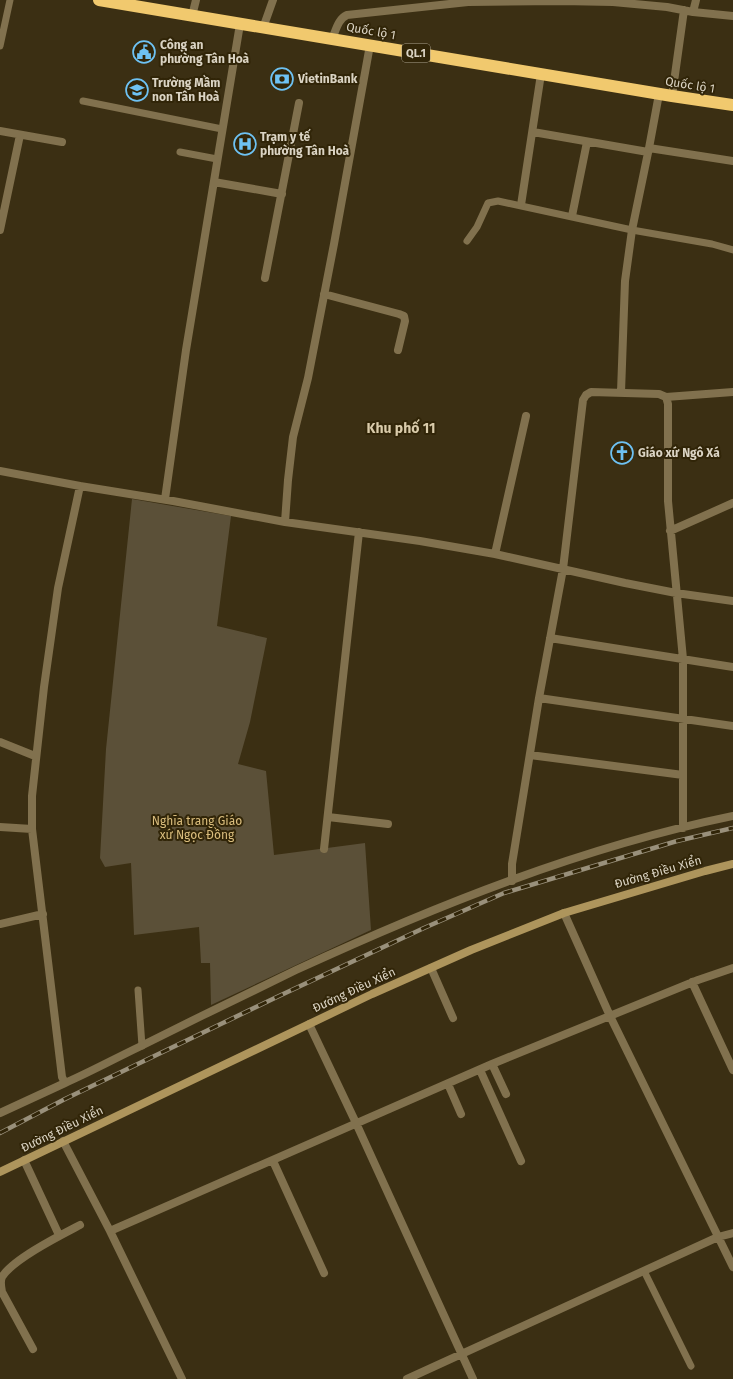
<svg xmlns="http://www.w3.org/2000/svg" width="733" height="1379" viewBox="0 0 733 1379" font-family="'Fira Sans',sans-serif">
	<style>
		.green { fill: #5b5038 }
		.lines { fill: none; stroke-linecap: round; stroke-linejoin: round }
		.lane { stroke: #81714e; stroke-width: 7 }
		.street { stroke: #81714e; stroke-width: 8 }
		.secondary { stroke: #ae955c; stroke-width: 8 }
		.highway { stroke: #f1c96e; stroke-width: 12 }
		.rail-casing { stroke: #99907b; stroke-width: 4.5 }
		.rail { stroke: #312508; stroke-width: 3; stroke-dasharray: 9; stroke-linecap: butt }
		.labels { text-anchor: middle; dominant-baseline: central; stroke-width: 4; stroke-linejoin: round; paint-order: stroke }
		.shield { fill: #312508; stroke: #a8a08c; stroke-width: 1 }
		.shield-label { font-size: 11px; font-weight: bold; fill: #dbd4c4 }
		.street-label { font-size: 12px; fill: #dbd4c4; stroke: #312508 }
		.poi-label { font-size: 12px; font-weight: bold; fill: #dbd4c4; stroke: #312508; text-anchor: start }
		.park-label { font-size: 12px; fill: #dabd7d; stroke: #312508 }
		.quarter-label { font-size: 14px; font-weight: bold; fill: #d9cbaa; stroke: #312508 }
	</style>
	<rect width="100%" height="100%" fill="#3b2f13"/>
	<path class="green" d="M132 499 231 516 217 626 267 638 250 722 238 764 266 771 274 855 365 843 371 930 211 1005 210 963H201L199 927 134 935 131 863 105 867 100 858 106 749Z"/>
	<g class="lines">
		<path class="lane" d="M0 46 10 0
			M83 101 222 129
			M180 152 217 159
			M467 241 477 227 488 203 498 201 632 230 712 244 733 250
			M138 990 142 1046
			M644 1271 691 1366"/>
		<path class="street" d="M693 12 696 0
			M192 16 196 0
			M263 28 273 0
			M332 39C336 30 338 19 347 15L468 2 562 1 613 2 667 7 693 12 733 16
			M672 96 684 10
			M0 131 62 142
			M533 132 648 152
			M649 148 733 161
			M214 182 282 194
			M521 205 541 74
			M572 216 587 142
			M0 230 20 135
			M265 278 299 103
			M324 294 399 314 404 316 405 321 398 350
			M621 392 625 281 632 230 649 148 659 94
			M666 397 733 392
			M0 471 80 486 173 501 285 522 420 541 495 554 625 583 676 593 733 601
			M80 486 58 588 44 687 32 796V829L62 1077 65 1083C90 1072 114 1059 139 1047 191 1021 244 995 296 970 435 906 582 847 733 816
			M165 499 186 350 240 24
			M285 522 288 480 293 437 308 378 334 244 370 45
			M670 531 733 503
			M495 554 526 416
			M550 638 733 667
			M539 698 733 726
			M0 742 35 756
			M530 755 683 775
			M328 817 388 824
			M0 827 32 829
			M324 849 359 532
			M512 881V864L539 698 563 569 583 400 586 395 591 392 659 394 666 397 668 404V501L683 659V828
			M564 913 610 1016 733 1267
			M0 924 43 914
			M431 968 453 1018
			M692 982 733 1070
			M309 1024 356 1123 473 1379
			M492 1064 506 1094
			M480 1070 521 1161
			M448 1084 461 1114
			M0 1113 65 1083
			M63 1141 110 1231 182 1379
			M24 1160 59 1235
			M273 1161 324 1273
			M110 1231 492 1064 698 980 733 968
			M33 1349 2 1292C1 1287 0 1281 2 1277 13 1259 61 1235 80 1225
			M407 1379 718 1237 733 1233"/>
		<path class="secondary" d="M0 1172 372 994 471 950 564 913 705 871 733 864"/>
		<path class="highway" d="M99 0 672 96 733 105"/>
		<g class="rail-casing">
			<path id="rail" d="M0 1133 65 1099 279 996 424 928 504 893 677 841 733 828"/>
		</g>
		<use href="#rail" class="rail"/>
	</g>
	<defs>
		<g id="civic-ring" transform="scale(1.15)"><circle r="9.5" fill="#312508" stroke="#6ec2f3" stroke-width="1.5"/><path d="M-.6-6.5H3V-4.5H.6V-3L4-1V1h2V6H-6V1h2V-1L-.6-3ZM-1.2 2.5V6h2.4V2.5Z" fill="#6ec2f3"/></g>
		<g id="bank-ring" transform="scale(1.15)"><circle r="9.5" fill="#312508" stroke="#6ec2f3" stroke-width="1.5"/><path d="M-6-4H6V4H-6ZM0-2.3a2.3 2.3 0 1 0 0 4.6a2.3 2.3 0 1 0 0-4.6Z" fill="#6ec2f3"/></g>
		<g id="school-ring" transform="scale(1.15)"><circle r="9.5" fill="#312508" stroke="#6ec2f3" stroke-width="1.5"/><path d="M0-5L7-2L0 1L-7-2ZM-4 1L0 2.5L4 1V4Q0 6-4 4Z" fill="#6ec2f3"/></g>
		<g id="hospital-ring" transform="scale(1.15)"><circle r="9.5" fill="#312508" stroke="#6ec2f3" stroke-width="1.5"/><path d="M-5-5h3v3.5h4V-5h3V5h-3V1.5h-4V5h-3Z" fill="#6ec2f3"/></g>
		<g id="church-ring" transform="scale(1.15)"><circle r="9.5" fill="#312508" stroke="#6ec2f3" stroke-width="1.5"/><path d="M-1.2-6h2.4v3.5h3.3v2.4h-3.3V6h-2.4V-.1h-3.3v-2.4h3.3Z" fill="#6ec2f3"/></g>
	</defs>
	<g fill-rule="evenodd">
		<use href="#civic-ring" x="144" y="52"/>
		<use href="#bank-ring" x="282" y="79"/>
		<use href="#school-ring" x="137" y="90"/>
		<use href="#hospital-ring" x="245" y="144"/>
		<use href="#church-ring" x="622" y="453"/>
	</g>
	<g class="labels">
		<rect class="shield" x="402" y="44" width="28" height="18" rx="3"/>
		<g class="shield-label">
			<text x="416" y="53">QL.1</text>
		</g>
		<g class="street-label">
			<text transform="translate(371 31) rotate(10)">Quốc lộ 1</text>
			<text transform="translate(690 85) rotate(9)">Quốc lộ 1</text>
			<text transform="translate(658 872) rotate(-16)">Đường Điều Xiển</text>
			<text transform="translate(354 990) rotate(-25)">Đường Điều Xiển</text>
			<text transform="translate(62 1129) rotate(-26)">Đường Điều Xiển</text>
		</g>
		<g class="poi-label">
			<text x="160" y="45">Công an<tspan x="160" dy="14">phường Tân Hoà</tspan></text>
			<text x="298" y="79">VietinBank</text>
			<text x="152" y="83">Trường Mầm<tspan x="152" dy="14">non Tân Hoà</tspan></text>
			<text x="260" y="137">Trạm y tế<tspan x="260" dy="14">phường Tân Hoà</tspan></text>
			<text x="638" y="453">Giáo xứ Ngô Xá</text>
		</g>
		<g class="park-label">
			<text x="197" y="821">Nghĩa trang Giáo<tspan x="197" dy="14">xứ Ngọc Đồng</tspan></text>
		</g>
		<g class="quarter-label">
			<text x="401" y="428">Khu phố 11</text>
		</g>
	</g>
</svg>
